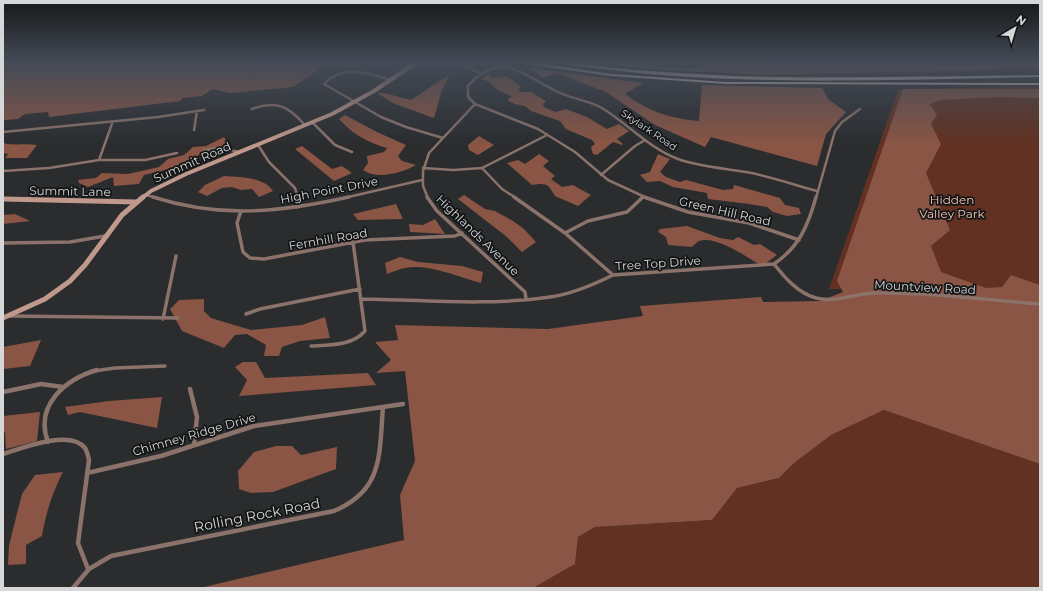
<svg xmlns="http://www.w3.org/2000/svg" width="1043" height="591" viewBox="0 0 1043 591" font-family="Montserrat,sans-serif">
	<style>
		.green { fill: #623121 }
		.forest { fill: #8a5544 }
		.water { fill: #001a28; stroke: #40535d }
		.lines { fill: none; stroke-linecap: round; stroke-linejoin: round }
		.street-far2 { stroke: #8b726a; stroke-width: 2.5 }
		.street-far1 { stroke: #8b726a; stroke-width: 3.5 }
		.street { stroke: #8b726a; stroke-width: 4.5 }
		.secondary-far1 { stroke: #c1998c; stroke-width: 4 }
		.secondary { stroke: #c1998c; stroke-width: 5 }
		.highway { fill: #f7ddd5; fill-rule: evenodd }
		.labels { text-anchor: middle; dominant-baseline: central; stroke-width: 3.5; stroke-linejoin: round; paint-order: stroke }
		.far-street-label { font-size: 10px; fill: #d5d7d8; stroke: #131415 }
		.street-label { font-size: 12px; fill: #d5d7d8; stroke: #131415 }
		.park-label { font-size: 12px; fill: #f9c5b4; stroke: #131415 }
		.near-street-label { font-size: 14px; fill: #d5d7d8; stroke: #131415 }
	</style>
	<rect width="100%" height="100%" fill="#2a2c2e"/>
	<path class="green" d="M763 62H1040V71L773 75Z
		M1040 87V302L848 289H829L898 90 903 89Z
		M884 410 1040 464V588H533L575 564 578 537 595 527 712 520 737 488 779 478 793 464 831 435Z"/>
	<path class="forest" d="M3 62H330L293 87 230 93 213 89 202 96 182 98 180 101 49 117 48 112 25 114 18 119 3 120Z
		M585 62H1040V68L764 75 649 69Z
		M529 68 643 83 625 94C650 112 669 118 699 121L702 85 822 88 828 99 846 112 826 134 817 166 711 137 705 147 655 125 606 92 557 73 543 78Z
		M450 74 441 93 434 118 395 104 377 93C386 92 401 98 411 100Z
		M487 74 492 78 507 76 521 87 517 90 523 92H531L546 101 543 104 544 107 555 112 566 109 587 117 607 129 619 124 629 131 617 139 623 144 622 145 613 142 597 155 593 154 591 147 595 144 592 140 566 129 560 121 531 111 525 106 515 104 507 100 512 96 499 91 489 82 482 79Z
		M903 89H1040V98L997 97 940 100 930 104 937 115 931 124 941 144 926 173 950 230 931 246 941 272 986 288 1002 287 1011 275 1040 285V464L884 410 831 435 793 464 779 478 737 488 712 520 595 527 578 537 575 564 533 588H200L404 540 400 495 415 461 405 371 376 373 391 360 375 342 398 340 395 325 548 329 643 316 640 306 761 297 763 302 820 301 843 292 837 281Z
		M345 115 377 132 406 145 398 156 402 161 416 165C402 173 376 180 363 170L368 163 367 156 384 152 387 148C369 143 352 134 339 119Z
		M479 136 494 145 478 155 469 150 468 145Z
		M224 137 232 150H212L199 155 174 168 144 175 139 184 114 186 113 177 88 187 79 183 78 180 96 178 102 173 128 174 159 167 168 159 184 155 193 147 206 146Z
		M3 143C15 146 24 143 37 145L27 158H5L8 154 3 153Z
		M302 146 332 169 342 166 352 173 334 181 295 149Z
		M539 154 549 161 543 166 555 176 551 179 562 187 573 185 591 195 578 206 555 196C547 183 547 183 532 185L507 163 518 160 525 164Z
		M658 154 670 159 660 172 666 177 680 182 686 180 723 190 733 189 734 185 780 198 785 205 799 208 801 214 787 216 773 212 767 207 749 204 708 199 707 193 673 187 660 181 647 182 640 175 650 172Z
		M224 176C240 177 264 177 273 191L259 197 252 189 241 190 232 187 222 188 207 196 198 192 205 185Z
		M464 195 485 209 495 211 513 221 524 229 536 242 522 252 507 237 458 199Z
		M396 204 403 219 358 220 353 214Z
		M15 214 30 221 3 224V215Z
		M435 219 445 234 410 232 409 224 423 225Z
		M687 226 720 238 733 240 738 237 754 245 760 244 777 255 762 266C748 258 716 235 699 241 697 242 694 245 692 247L668 245 666 237 658 232 660 229Z
		M400 257 418 262 462 266 483 272 481 283C459 277 427 263 405 268 399 269 393 272 387 274L385 263Z
		M204 299V311L211 318 251 330 302 325 325 317 330 338 300 341 282 347 279 356H264L266 345 247 334 235 335 224 348 182 331 170 309 179 300Z
		M41 340 30 366 3 369V347Z
		M243 362H256L265 378 368 373 376 385 239 396 247 380 235 367Z
		M162 397 157 428 80 412 68 415 65 407 109 401Z
		M40 412 37 441 6 449 5 432H3V416Z
		M276 446H292L301 455 337 447 336 469 273 492 251 493 239 489 238 471 254 452Z
		M63 472C52 493 46 513 42 536L26 545V564L8 565 9 545 22 494 35 475Z"/>
	<path class="water" d="M652 62H707V63L692 69 648 66Z"/>
	<g class="lines">
		<path class="street-far2" d="M458 62 481 74
			M390 80C368 72 342 65 324 84L381 117 406 127 443 138
			M252 109C277 100 288 106 305 125
			M312 122 335 145 352 152
			M194 130 197 111
			M3 132 158 117 204 110
			M258 145 269 162 295 188 298 198
			M204 150 218 148 240 152
			M99 160 113 121
			M423 168 453 170 482 168 547 135
			M482 168 502 189 516 198
			M3 171 49 168 99 160H145L177 153
			M601 175 635 146 645 140
			M146 195 157 198
			M344 198 422 180
			M428 198 423 186V171L429 153 475 104
			M641 198 643 197
			M647 198 608 180 575 152 538 129 475 104 468 97V86C500 50 522 74 556 91 571 99 588 100 602 108 628 124 649 148 678 159 700 167 723 168 746 172 770 176 794 185 817 191
			M816 198 835 131 842 122 860 109"/>
		<path class="street-far1" d="M153 197C221 219 281 212 349 197
			M427 197 437 211 525 292 526 299
			M514 197 565 233 613 275
			M644 197 688 212 749 223 799 240
			M298 207V197
			M241 211 237 223 243 252 250 258 264 259 365 240 455 236 462 233
			M565 233 588 221 627 212 643 197
			M3 243 70 242 105 236
			M774 264C785 278 798 293 816 298 836 303 856 293 876 293 931 292 986 300 1040 304
			M362 299C424 300 489 306 550 297 572 294 593 285 613 275L774 264C799 247 808 226 816 197
			M246 314 260 309 360 289
			M10 316 178 318
			M163 319 176 256
			M311 346C330 345 352 346 365 331L353 242
			M94 371 115 368 165 366"/>
		<path class="street" d="M190 389 197 417 194 445
			M3 392 41 384 63 387
			M48 442C34 405 66 379 97 370
			M3 454C22 448 70 429 85 448 87 451 88 456 89 460L78 543 88 569
			M87 473 161 456 254 426 403 404
			M73 588 89 569 111 556 334 511C384 490 379 454 383 407"/>
		<path class="secondary-far1" d="M142 198 151 191 186 174 332 114 374 91 417 62"/>
		<path class="secondary" d="M3 199 136 202
			M3 318 45 299 70 281 85 265 122 215 143 197"/>
		<path class="highway" d="M516 62H529L611 74 726 82 1040 83V85L726 84 611 76 518 63Z
			M552 62C573 62 594 66 615 68 655 72 696 74 736 76 837 79 939 76 1040 75V77C918 79 796 84 674 76 634 73 594 68 554 63Z"/>
	</g>
	<linearGradient id="sky" x2="0" y2="1"><stop stop-color="#171819"/><stop offset="0.43" stop-color="#444b57"/><stop offset="1" stop-color="#444b57" stop-opacity="0"/></linearGradient>
	<rect width="1043" height="145" fill="url(#sky)"/>
	<g class="labels">
		<g class="far-street-label">
			<text transform="translate(649 130) rotate(34)">Skylark Road</text>
		</g>
		<g class="street-label">
			<text transform="translate(192 162) rotate(-24)">Summit Road</text>
			<text transform="translate(329 190) rotate(-11)">High Point Drive</text>
			<text transform="translate(70 191) rotate(1)">Summit Lane</text>
			<text transform="translate(725 211) rotate(13)">Green Hill Road</text>
			<text transform="translate(478 235) rotate(44)">Highlands Avenue</text>
			<text transform="translate(328 239) rotate(-10)">Fernhill Road</text>
			<text transform="translate(658 263) rotate(-4)">Tree Top Drive</text>
			<text transform="translate(925 287) rotate(3)">Mountview Road</text>
			<text transform="translate(194 434) rotate(-16)">Chimney Ridge Drive</text>
		</g>
		<g class="park-label">
			<text x="952" y="199">Hidden<tspan x="952" dy="14">Valley Park</tspan></text>
		</g>
		<g class="near-street-label">
			<text transform="translate(257 515) rotate(-11)">Rolling Rock Road</text>
		</g>
	</g>
	<rect width="1043" height="591" fill="none" stroke="#d5d7d8" stroke-width="8"/>
	<g transform="translate(1015 28) rotate(38)" stroke="#131415" stroke-width="3" paint-order="stroke">
	<path d="M0-3L7 15L0 10L-7 15Z" fill="#d5d7d8"/>
	<text y="-6" font-size="11" font-weight="bold" text-anchor="middle" fill="#d5d7d8">N</text>
	</g>
</svg>
